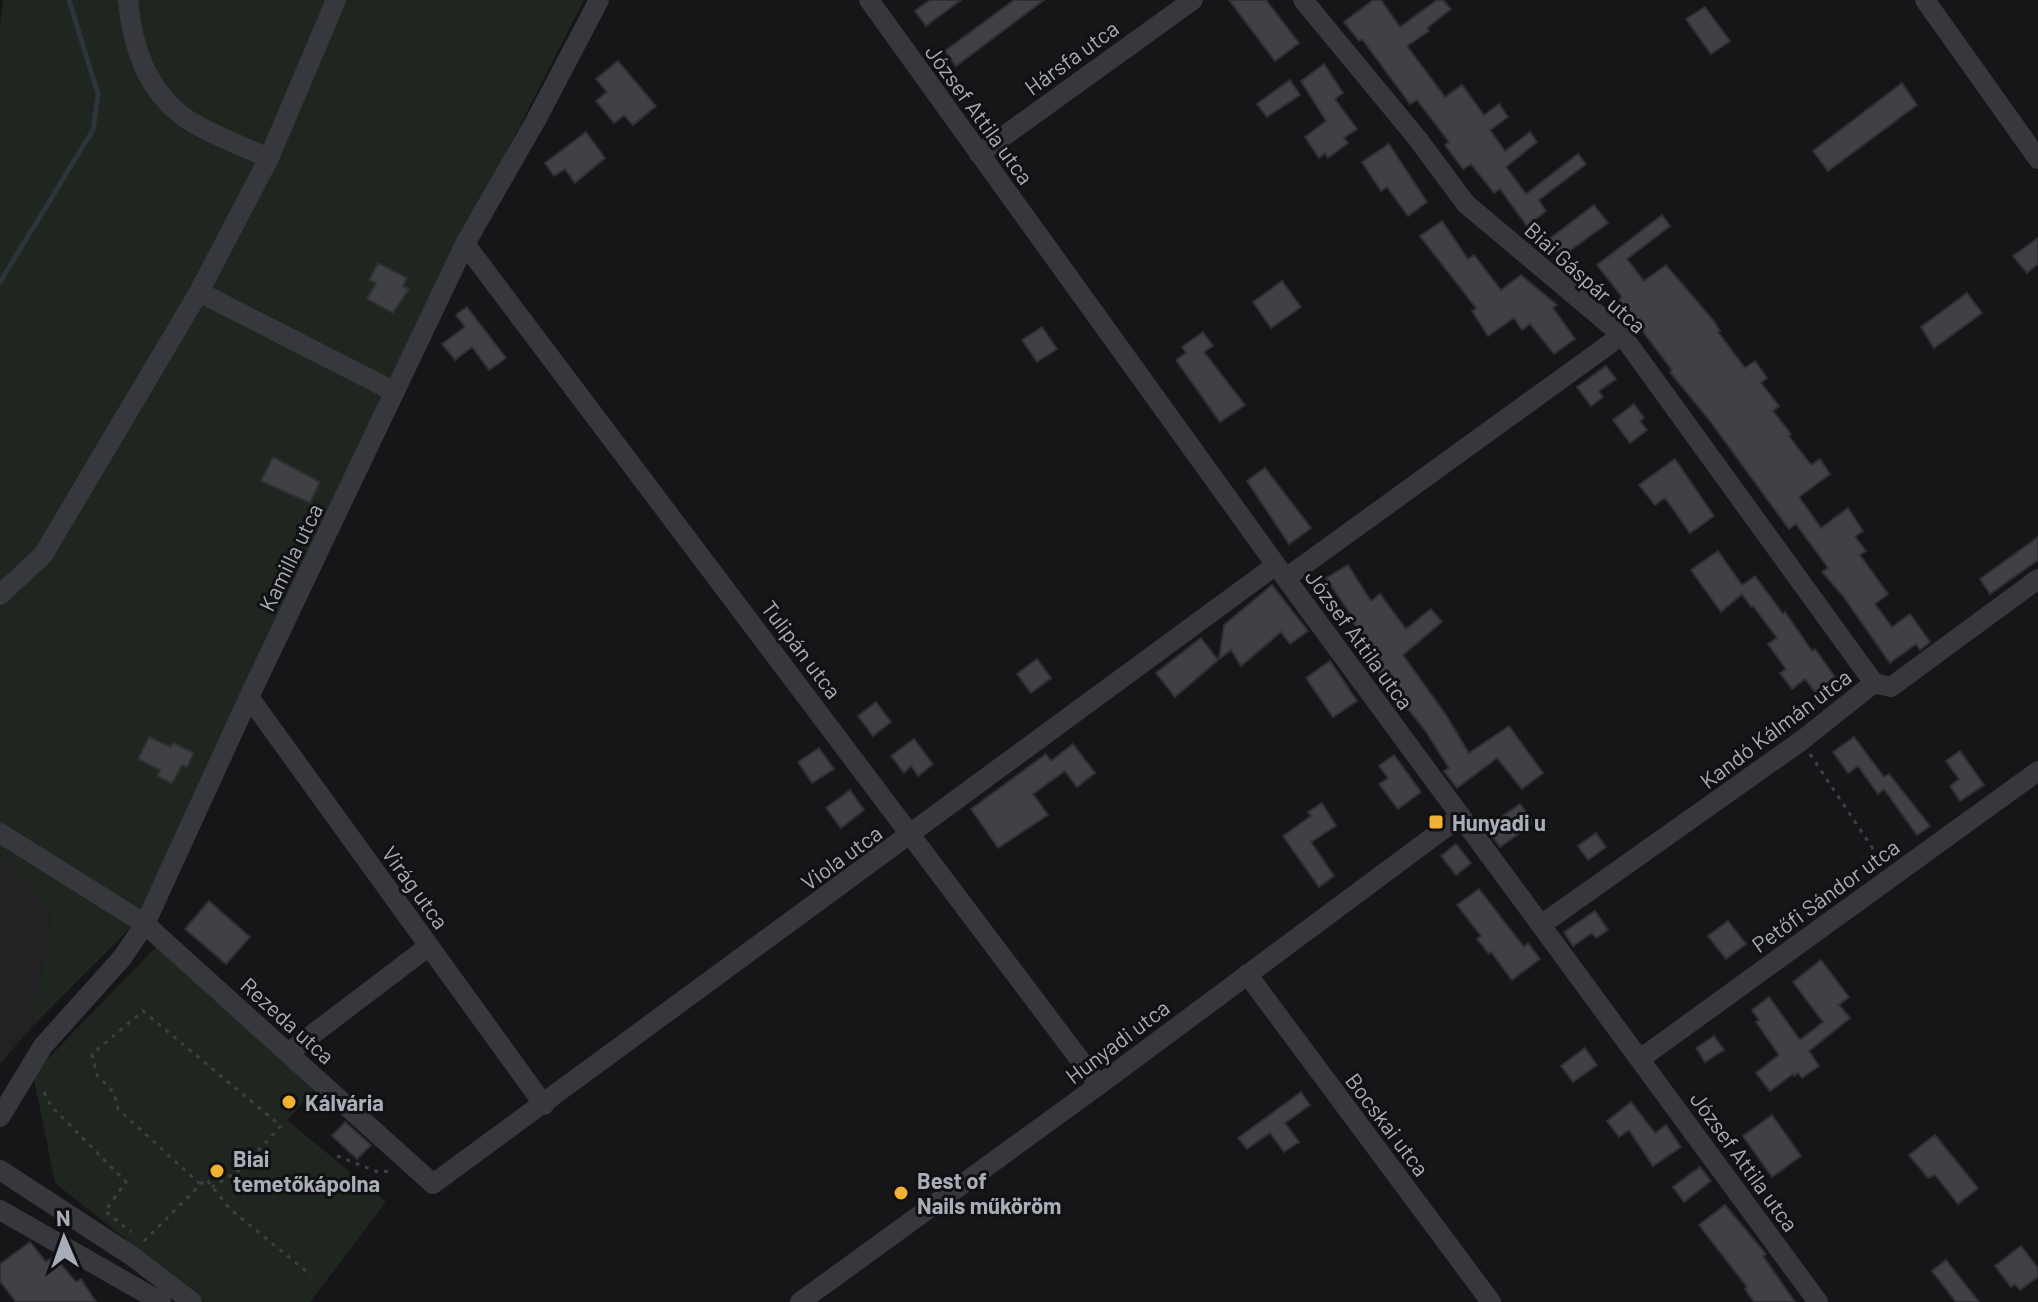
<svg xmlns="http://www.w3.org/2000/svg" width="2038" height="1302" viewBox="0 0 2038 1302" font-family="Barlow,sans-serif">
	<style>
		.built { fill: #222225 }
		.green { fill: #1e261f }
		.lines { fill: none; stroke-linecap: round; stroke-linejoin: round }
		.stream { stroke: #2c353c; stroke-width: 5 }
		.building { fill: #404145; stroke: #303034; stroke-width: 2 }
		.path { stroke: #3d3f44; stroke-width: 3; stroke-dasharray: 4 6; stroke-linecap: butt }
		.minor { stroke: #37383d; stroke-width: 20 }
		.poi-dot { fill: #f2b134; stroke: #111113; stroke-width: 3 }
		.labels { text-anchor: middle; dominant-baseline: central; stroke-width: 6; stroke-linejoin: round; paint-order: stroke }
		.street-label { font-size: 22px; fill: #a8adb8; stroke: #111113 }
		.poi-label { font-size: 22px; font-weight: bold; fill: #a8adb8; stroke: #111113; text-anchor: start }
	</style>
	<rect width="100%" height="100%" fill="#161618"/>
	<path class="built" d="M0 853 51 912 32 1027 0 1064Z"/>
	<path class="green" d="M3 0H584L435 292 134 924 32 1027 51 912 0 853V25Z
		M157 946 314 1090 287 1120 386 1202 310 1302H205L55 1183 33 1074Z"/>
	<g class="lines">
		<path class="stream" d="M0 282 93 130 98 94 69 0"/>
	</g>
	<path class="building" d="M930 0H961L926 26 915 11Z
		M1014 0H1044L956 66 945 51Z
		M1229 0H1266L1299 43 1275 61Z
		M1373 0H1381L1400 27 1437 0H1443L1451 9 1427 28 1429 31 1407 46 1445 97 1462 85 1484 115 1499 104 1508 117 1490 130 1505 151 1530 132 1537 142 1506 167 1526 194 1578 154 1586 164 1539 200 1546 211 1527 226 1500 189 1494 193 1471 164 1463 169 1445 145 1449 142 1417 100 1410 104 1362 39 1359 41 1344 22Z
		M1705 7 1730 41 1711 54 1686 19Z
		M618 61 656 106 633 125 624 115 614 123 596 101 607 92 596 79Z
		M1324 64 1343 93 1335 99 1357 129 1344 138 1348 143 1328 158 1325 153 1319 158 1305 137 1326 121 1301 81Z
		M1290 80 1300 95 1267 117 1257 104Z
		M1902 83 1917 105 1828 171 1813 151Z
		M586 132 605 158 575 183 565 169 554 176 545 163Z
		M1389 144 1427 202 1408 216 1387 187 1381 191 1362 162Z
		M1594 205 1608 223 1561 257 1548 240Z
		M1662 215 1670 226 1627 259 1644 281 1666 265 1713 320 1720 331 1718 332 1745 368 1755 361 1767 378 1761 383 1779 406 1773 411 1791 434 1789 436 1811 465 1820 459 1830 474 1799 497 1821 528 1848 508 1863 531 1855 537 1866 551 1860 555 1888 594 1875 604 1892 627 1910 614 1930 642 1920 650 1916 644 1890 663 1843 596 1822 572 1828 568 1796 524 1789 529 1710 421 1670 372 1672 370 1619 300 1622 297 1597 265Z
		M1442 221 1468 259 1474 255 1501 290 1521 275 1557 305 1553 308 1575 339 1554 354 1530 324 1522 330 1514 318 1488 336 1472 311 1476 308 1420 236Z
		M2038 238V264L2027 273 2013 256Z
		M378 263 407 278 403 286 409 289 393 313 367 299 376 283 369 280Z
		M1282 281 1301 307 1271 328 1253 302Z
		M1967 293 1982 313 1934 348 1921 327Z
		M467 307 506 358 489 370 472 347 455 360 442 344 465 327 456 315Z
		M1042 327 1057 349 1037 362 1022 340Z
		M1203 332 1213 346 1204 352 1245 405 1220 422 1176 360 1186 353 1182 347Z
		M1606 366 1616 379 1599 391 1603 397 1591 406 1577 387Z
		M1634 404 1644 418 1640 421 1647 430 1630 443 1613 420Z
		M273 457 320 482 310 503 261 481Z
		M1675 459 1714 516 1690 533 1665 498 1655 505 1639 485Z
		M1265 468 1311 528 1289 544 1247 481Z
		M2038 537V560L1990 594 1980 579Z
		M1718 551 1742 585 1755 576 1783 614 1785 612 1812 651 1815 649 1835 677 1815 692 1805 679 1792 689 1780 673 1786 669 1768 644 1777 638 1753 606 1751 607 1742 594 1721 612 1691 570Z
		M1348 565 1371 601 1380 594 1406 629 1431 609 1442 622 1403 655 1446 715 1469 753 1509 726 1543 773 1522 789 1497 758 1457 788 1444 771 1449 768 1425 730 1377 671 1372 674 1361 659 1374 651 1349 617 1351 615 1326 578Z
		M1272 585 1308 631 1290 644 1281 632 1241 666 1231 650 1219 659 1224 625Z
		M1201 638 1218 660 1175 697 1156 673Z
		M1037 659 1051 678 1031 693 1017 674Z
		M1330 661 1357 701 1333 717 1306 678Z
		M876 702 891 722 873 736 858 716Z
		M149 737 171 747 173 743 194 753 187 767 182 765 172 784 157 776 160 770 138 759Z
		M1854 737 1884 777 1889 774 1930 826 1917 835 1884 789 1878 794 1858 766 1848 773 1833 752Z
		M914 739 933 764 918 776 911 766 904 773 891 756Z
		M1073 744 1095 773 1077 787 1065 771 1033 794 1048 815 998 848 971 809 1046 754 1051 761Z
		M819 748 834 769 812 783 798 762Z
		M1960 751 1984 785 1960 801 1950 786 1959 779 1946 761Z
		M1394 755 1421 792 1398 809 1379 784 1388 778 1379 766Z
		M850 790 864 810 841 828 826 808Z
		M1322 803 1336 826 1311 842 1334 876 1319 887 1283 836 1311 816 1308 812Z
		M1520 804 1534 823 1500 847 1486 828Z
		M1596 833 1606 847 1588 860 1578 846Z
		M1456 844 1471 863 1456 875 1441 856Z
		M1479 889 1524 947 1528 943 1540 959 1512 980 1491 952 1489 954 1477 939 1481 936 1457 905Z
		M209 901 250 937 226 964 185 929Z
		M1595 911 1608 930 1596 938 1592 933 1573 946 1564 932Z
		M1728 921 1746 944 1726 959 1708 936Z
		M1821 960 1849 997 1839 1005 1850 1018 1809 1051 1819 1066 1802 1078 1798 1073 1794 1076 1793 1074 1770 1091 1756 1073 1779 1055 1756 1022 1759 1020 1752 1010 1769 997 1800 1040 1823 1022 1793 982Z
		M1714 1036 1724 1050 1705 1062 1696 1048Z
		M1585 1048 1597 1065 1573 1082 1561 1066Z
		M1301 1092 1310 1105 1285 1123 1299 1142 1284 1152 1270 1133 1247 1149 1238 1138Z
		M1631 1102 1655 1133 1666 1125 1681 1147 1653 1166 1629 1130 1619 1137 1607 1121Z
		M1772 1115 1801 1156 1772 1177 1743 1136Z
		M345 1122 371 1145 357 1159 332 1136Z
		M1935 1135 1978 1188 1958 1204 1935 1175 1928 1178 1909 1155Z
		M1700 1167 1711 1181 1684 1202 1673 1187Z
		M1725 1205 1766 1254 1763 1256 1795 1302H1754L1745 1289 1747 1287 1699 1225Z
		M30 1242 46 1262 54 1256 76 1282 81 1279 96 1302H16L0 1281V1264Z
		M2021 1246 2038 1268V1277L2020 1290 2015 1284 2011 1287 1995 1266Z
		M1946 1260 1979 1302H1956L1932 1271Z"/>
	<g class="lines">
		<path class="path" d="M1810 754 1881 861
			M44 1092 51 1106 126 1182 105 1211 131 1232
			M337 1156 378 1172 390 1171
			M200 1184 118 1109 114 1093 97 1075 92 1054 143 1011 281 1126 241 1169 212 1187
			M144 1241 206 1179 230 1209 311 1275"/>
		<path class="minor" d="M128 0C132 46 146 89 185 118 207 133 244 147 269 158
			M869 0 1276 565 1818 1302
			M1303 0 1417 138 1466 204 1622 335 1874 683
			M1925 0 2038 159
			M979 154 1193 0
			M465 244 1099 1085
			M199 292 395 392
			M1286 578 1622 335
			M0 595 43 555 199 292 269 158 336 0
			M1874 683 1891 687 2038 579
			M249 697 544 1105
			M0 833 145 924 433 1184 1276 565
			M1541 925 1801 741 1874 683
			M1247 974 1491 1302
			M288 1053 429 946
			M1640 1059 2038 771
			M0 1117 43 1046 122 958 145 924 249 697 465 244 536 120 599 0
			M0 1170 132 1256 192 1302
			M0 1210 161 1302
			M800 1302 1099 1085 1461 816"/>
	</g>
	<g class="poi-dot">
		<rect x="1428" y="814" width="16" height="16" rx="4"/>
		<circle cx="289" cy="1102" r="8"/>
		<circle cx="217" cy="1171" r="8"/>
		<circle cx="901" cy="1193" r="8"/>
	</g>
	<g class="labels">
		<g class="street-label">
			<text transform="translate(1071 57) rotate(-36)">Hársfa utca</text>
			<text transform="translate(980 114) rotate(54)">József Attila utca</text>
			<text transform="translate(1586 277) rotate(42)">Biai Gáspár utca</text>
			<text transform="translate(290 557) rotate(-64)">Kamilla utca</text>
			<text transform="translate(1360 639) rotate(54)">József Attila utca</text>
			<text transform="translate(802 649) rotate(53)">Tulipán utca</text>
			<text transform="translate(1775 728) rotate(-37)">Kandó Kálmán utca</text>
			<text transform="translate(841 857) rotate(-36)">Viola utca</text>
			<text transform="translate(416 887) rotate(54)">Virág utca</text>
			<text transform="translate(1825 895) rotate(-36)">Petőfi Sándor utca</text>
			<text transform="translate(288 1020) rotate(42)">Rezeda utca</text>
			<text transform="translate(1117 1041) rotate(-37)">Hunyadi utca</text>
			<text transform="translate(1388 1124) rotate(53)">Bocskai utca</text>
			<text transform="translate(1745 1161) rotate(54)">József Attila utca</text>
		</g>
		<g class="poi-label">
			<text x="1452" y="822">Hunyadi u</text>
			<text x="305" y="1102">Kálvária</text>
			<text x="233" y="1158">Biai<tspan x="233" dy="25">temetőkápolna</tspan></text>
			<text x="917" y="1180">Best of<tspan x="917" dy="25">Nails műköröm</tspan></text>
		</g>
	</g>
	<g transform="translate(64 1238) rotate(358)" stroke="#111113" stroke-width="6" paint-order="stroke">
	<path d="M0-6L14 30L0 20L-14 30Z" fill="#a8adb8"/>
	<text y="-12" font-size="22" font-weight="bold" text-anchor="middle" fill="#a8adb8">N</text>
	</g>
</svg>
